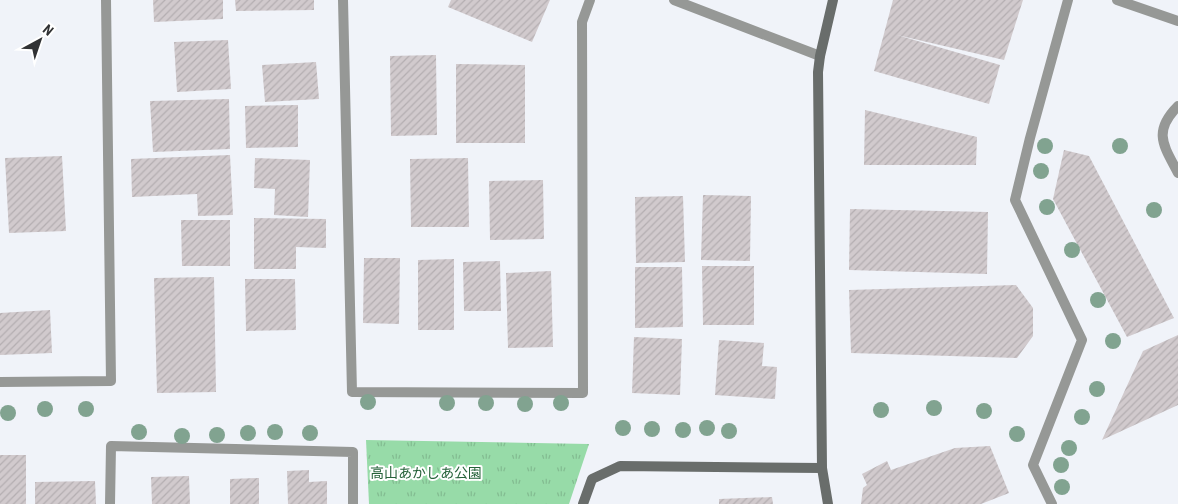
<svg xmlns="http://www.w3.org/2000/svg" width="1178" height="504" viewBox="0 0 1178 504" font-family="'Roboto Condensed','Noto Sans JP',sans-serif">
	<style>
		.park { fill: url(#park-tufts) }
		.building { fill: url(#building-hatch) }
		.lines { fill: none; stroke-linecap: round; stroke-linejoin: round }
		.lane { stroke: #969896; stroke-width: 10 }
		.street { stroke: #969896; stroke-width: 10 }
		.secondary { stroke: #696d6b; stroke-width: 10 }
		.tree { fill: #81a390 }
		.labels { text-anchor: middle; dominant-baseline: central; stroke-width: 4; stroke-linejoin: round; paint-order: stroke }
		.park-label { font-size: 14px; fill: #26623a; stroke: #fff }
	</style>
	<defs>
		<pattern id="park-tufts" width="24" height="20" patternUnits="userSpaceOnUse" patternTransform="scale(1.25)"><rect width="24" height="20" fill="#97dba8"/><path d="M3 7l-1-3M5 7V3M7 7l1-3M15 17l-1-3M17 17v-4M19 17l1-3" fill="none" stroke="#83bc91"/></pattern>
		<pattern id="building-hatch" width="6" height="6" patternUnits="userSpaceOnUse" patternTransform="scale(1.25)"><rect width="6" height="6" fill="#d1cacd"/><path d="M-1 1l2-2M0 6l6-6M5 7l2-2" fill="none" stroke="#b4aeb1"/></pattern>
	</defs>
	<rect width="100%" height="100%" fill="#f0f3f9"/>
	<path class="park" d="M366 440 589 444 569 504H369Z"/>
	<path class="building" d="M153 0H223V19L154 22Z
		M235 0H314V10L236 11Z
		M451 0H550L532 42 448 7Z
		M893 0H1023L1004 60 897 35 1000 65 989 104 874 71Z
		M228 40 231 89 177 92 174 42Z
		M436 55 437 135 391 136 390 56Z
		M316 62 319 99 265 102 262 65Z
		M456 64 525 65V143H456Z
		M229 99 230 149 153 152 150 101Z
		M298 105V147L246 148 245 106Z
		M865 110 977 137 976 165H864Z
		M1064 150 1089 156 1174 318 1127 337 1053 199Z
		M230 155 233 215 198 216 197 194 132 197 131 159Z
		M62 156 66 231 9 233 5 158Z
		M255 158 310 160 308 217 274 215 275 189 254 188Z
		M468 158 469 227H411L410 159Z
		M543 180 544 239 490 240 489 181Z
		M703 195 751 196 750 261 701 260Z
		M683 196 685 262 636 263 635 197Z
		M850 209 988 212 987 274 849 270Z
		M254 218 326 219V248L296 247V269H254Z
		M181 220H230V266H182Z
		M364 258H400L399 324 363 323Z
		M454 259V330H418V260Z
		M500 261 501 311H464L463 262Z
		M702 266H754V325H703Z
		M635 267H682L683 327 635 328Z
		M551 271 553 347 508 348 506 273Z
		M214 277 216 392 157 393 154 278Z
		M245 279H295L296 330 246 331Z
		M1016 285 1033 308V336L1017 358 851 353 849 290Z
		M50 310 52 353 0 355V313Z
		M1178 335V405L1102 440 1143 351Z
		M634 337 682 339 680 395 632 393Z
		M719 340 764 343 762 366 777 367 775 399 715 395Z
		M990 446 1009 493 981 504H861L863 488 867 485 862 474 887 461 891 470 955 448Z
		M0 455H26V504H0Z
		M309 470V482L327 481V504H288L287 471Z
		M189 476 190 504H152L151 477Z
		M259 478V504H230V479Z
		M95 481 96 504H35V482Z
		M772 497 773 504H719V499Z"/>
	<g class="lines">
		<path class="lane" d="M1178 106C1152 132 1164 146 1178 173"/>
		<path class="street" d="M343 0 352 392 583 393 582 22 590 0
			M674 0 820 56
			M1117 0 1178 21
			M0 382 111 381 106 0
			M110 504 111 446 353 452V504
			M1052 504 1033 465 1082 340 1015 200 1030 138 1068 0"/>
		<path class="secondary" d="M583 504 592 479 620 466 822 468
			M828 504 822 468 818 72 820 56 833 0"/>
	</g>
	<g class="tree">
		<circle cx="1045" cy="146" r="8"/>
		<circle cx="1120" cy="146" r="8"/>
		<circle cx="1041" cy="171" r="8"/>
		<circle cx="1047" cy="207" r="8"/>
		<circle cx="1154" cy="210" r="8"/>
		<circle cx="1072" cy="250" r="8"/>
		<circle cx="1098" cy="300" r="8"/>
		<circle cx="1113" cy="341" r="8"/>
		<circle cx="1097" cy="389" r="8"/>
		<circle cx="368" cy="402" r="8"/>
		<circle cx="447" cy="403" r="8"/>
		<circle cx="486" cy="403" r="8"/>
		<circle cx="561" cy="403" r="8"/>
		<circle cx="525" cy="404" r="8"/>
		<circle cx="934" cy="408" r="8"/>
		<circle cx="45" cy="409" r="8"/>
		<circle cx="86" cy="409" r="8"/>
		<circle cx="881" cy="410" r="8"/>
		<circle cx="984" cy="411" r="8"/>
		<circle cx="8" cy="413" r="8"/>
		<circle cx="1082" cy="417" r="8"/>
		<circle cx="623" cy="428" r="8"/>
		<circle cx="707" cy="428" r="8"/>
		<circle cx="652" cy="429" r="8"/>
		<circle cx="683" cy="430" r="8"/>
		<circle cx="729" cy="431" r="8"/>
		<circle cx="139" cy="432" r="8"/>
		<circle cx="275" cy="432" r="8"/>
		<circle cx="248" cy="433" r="8"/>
		<circle cx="310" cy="433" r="8"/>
		<circle cx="1017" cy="434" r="8"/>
		<circle cx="217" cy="435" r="8"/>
		<circle cx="182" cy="436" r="8"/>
		<circle cx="1069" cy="448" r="8"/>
		<circle cx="1061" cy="465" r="8"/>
		<circle cx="1062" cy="487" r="8"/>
	</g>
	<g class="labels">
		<g class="park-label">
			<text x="426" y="473">高山あかしあ公園</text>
		</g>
	</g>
	<g transform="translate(40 40) rotate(40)" stroke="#ffffff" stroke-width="4" paint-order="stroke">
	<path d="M0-4L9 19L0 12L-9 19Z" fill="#313234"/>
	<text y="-8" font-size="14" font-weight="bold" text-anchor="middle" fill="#313234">N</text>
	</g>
</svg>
